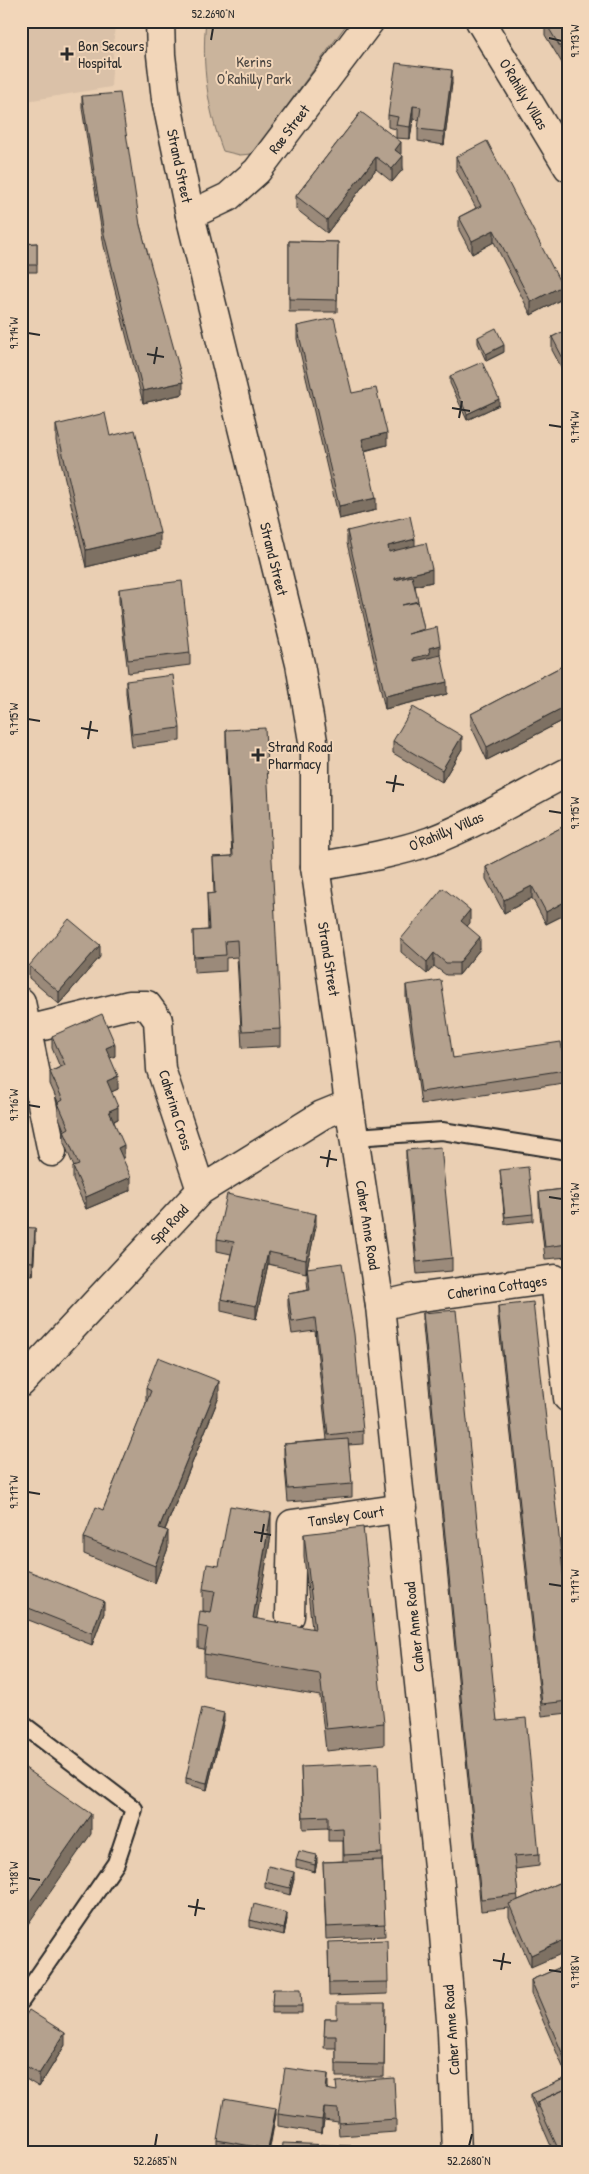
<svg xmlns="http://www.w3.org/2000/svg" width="589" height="2174" viewBox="0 0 589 2174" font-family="'Patrick Hand',sans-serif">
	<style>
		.built { fill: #dac1a8 }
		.green { fill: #cab49c; stroke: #7a7064 }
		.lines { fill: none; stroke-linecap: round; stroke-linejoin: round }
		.service-casing { stroke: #2b2b2b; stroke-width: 20 }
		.minor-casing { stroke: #2b2b2b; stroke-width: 31 }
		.tertiary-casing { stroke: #2b2b2b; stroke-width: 31 }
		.service { stroke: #f2d6b9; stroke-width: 16 }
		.minor { stroke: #f2d6b9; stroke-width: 28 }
		.tertiary { stroke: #f2d6b9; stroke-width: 28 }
		.wall { fill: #9b8a7a; stroke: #2b2b2b }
		.shaded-wall { fill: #7e7163; stroke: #2b2b2b }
		.building { fill: #b4a18e; stroke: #2b2b2b }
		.ticks { fill: none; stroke: #2b2b2b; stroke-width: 2 }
		.poi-dot { fill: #2b2b2b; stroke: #f2d6b9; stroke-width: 2 }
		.labels { text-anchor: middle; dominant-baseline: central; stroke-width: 4; stroke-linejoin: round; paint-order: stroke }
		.poi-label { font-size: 15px; fill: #2b2b2b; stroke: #f2d6b9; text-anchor: start }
		.park-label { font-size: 15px; fill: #4b4642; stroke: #f2d6b9 }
		.street-label { font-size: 15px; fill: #2b2b2b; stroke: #f2d6b9 }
		.neatline { fill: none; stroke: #2b2b2b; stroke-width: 2 }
		.ticks-label { font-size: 12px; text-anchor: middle; fill: #2b2b2b }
	</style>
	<rect width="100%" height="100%" fill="#eacfb3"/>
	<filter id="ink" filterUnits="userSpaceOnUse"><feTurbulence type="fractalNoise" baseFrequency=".02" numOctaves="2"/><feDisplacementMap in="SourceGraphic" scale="10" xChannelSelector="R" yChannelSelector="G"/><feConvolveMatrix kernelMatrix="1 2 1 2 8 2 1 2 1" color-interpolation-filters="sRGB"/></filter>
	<g filter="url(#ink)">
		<path class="built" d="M21 21H115L111 87 21 102Z"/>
		<path class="green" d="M206 21H349L252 154 240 155 223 151C208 112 201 63 206 21Z"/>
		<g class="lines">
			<g class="service-casing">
				<path id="service" d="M355 1137 442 1131 568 1151
					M21 1723 134 1809 116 1863 21 2001"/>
			</g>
			<g class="minor-casing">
				<path id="minor" d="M480 21 568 167
					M190 215 228 197 257 171 370 21
					M315 867C354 860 394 854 431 841 478 823 523 795 568 772
					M21 1002 52 1152
					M27 1030 129 1005H147L158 1020 161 1069 201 1190
					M380 1306 414 1298 555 1279 568 1398
					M21 1383 201 1190 322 1115 349 1104
					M290 1616 292 1524 403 1508"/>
			</g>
			<g class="tertiary-casing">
				<path id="tertiary" d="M160 21 161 55 166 99 190 215 300 664 315 753V867L341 1041 349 1104 380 1306 440 1886 452 2032 457 2153"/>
			</g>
			<use href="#service" class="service"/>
			<use href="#minor" class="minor"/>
			<use href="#tertiary" class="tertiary"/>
		</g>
		<path class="wall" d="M568 21V73L545 35V22Z
			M452 83 444 145 418 141V129L420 120 413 119 410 139 396 138V129L388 127V115Z
			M82 96 140 225 183 394 143 403 104 246 82 108Z
			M361 112 401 155 403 169 392 182 376 169 327 233 296 209V196Z
			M456 157 562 299 531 315 494 242 472 254 459 230V217L476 208 456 170Z
			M289 241 338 242 337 312H289Z
			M37 243V272H21V244Z
			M297 326 352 393 387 445 365 451 376 510 339 519 297 339Z
			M568 329V380L552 350V337Z
			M478 337 504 352 486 361 478 343Z
			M450 376 499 405 467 420 450 383Z
			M56 425 110 436 160 549 86 567 56 441Z
			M347 531 415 546 432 582 415 586 418 602 424 630 440 655 447 694 385 709 347 543Z
			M119 589 190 653V665L128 673 119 601Z
			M568 663V718L487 760 471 726V714Z
			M126 681 180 728V741L132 747 126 693Z
			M226 730 281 1029V1046L242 1048 237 957 226 958V971L194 973 193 931 208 930 207 894 214 893 213 857 232 856 226 747Z
			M393 741 462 749 442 782 393 753Z
			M568 824V913L546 924 532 898 504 913 486 879V867Z
			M470 923 467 926 480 949 459 975H446L434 966 427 974 401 952V939Z
			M100 957 59 1004 29 978V966Z
			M406 985 453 1058 565 1070V1082L568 1081V1106L564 1095V1083L421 1104 406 997Z
			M52 1036 115 1056 110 1058 118 1089 111 1092 118 1119 114 1121 124 1157 122 1158 131 1190 86 1209 73 1180V1167H74L64 1143V1130L58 1115V1102L50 1084V1072L60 1067 52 1048Z
			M406 1150 452 1258V1271L417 1274 406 1163Z
			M568 1164V1257L545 1259 539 1204V1192L563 1189 562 1177V1165Z
			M500 1170 533 1214V1221L505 1224Z
			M316 1226 307 1268 363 1431V1444L348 1445 352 1484V1497L288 1502 284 1456V1444L327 1440 315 1331 292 1334 288 1306V1294L308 1290 307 1281V1271L306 1273 268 1264 256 1319 221 1311V1299L231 1254 217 1251V1239Z
			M21 1227 35 1241 33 1275 21 1274Z
			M498 1306 568 1617V1713L542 1716 498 1318Z
			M423 1313 497 1721 539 1854V1866L515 1869 518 1900 568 1879 531 1967 509 1917V1908L481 1911 423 1326Z
			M146 1388 219 1397 165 1530 168 1548 155 1583 84 1554V1538L103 1510 146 1404Z
			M304 1534 384 1723V1745L326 1751 320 1696 204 1676V1649L198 1648V1626L211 1613V1612L203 1611V1589L271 1535 256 1619 312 1629 304 1556Z
			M21 1568 104 1613 92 1645 21 1617Z
			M224 1720 207 1790 186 1784V1778Z
			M301 1767 382 1853 385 1936 326 1939 323 1862 343 1861V1841H328V1828L303 1829Z
			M296 1860 317 1862 315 1872 296 1867Z
			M294 1879 290 1895 265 1888V1882Z
			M287 1919 284 1935 250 1927V1920Z
			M328 1942 388 1982V1994L329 1996Z
			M568 1964V2074H566L531 1993V1980Z
			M273 1989 302 2006V2013H272Z
			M385 2003 384 2077H336V2048H324L325 2019H337Z
			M21 2023 65 2045 39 2087 21 2076Z
			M568 2077V2153H554L531 2100V2094Z
			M328 2087V2089L396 2119V2132L339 2136 338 2122 324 2120 322 2133 278 2126V2114Z
			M276 2114 269 2153H250L217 2147V2140Z"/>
		<path class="shaded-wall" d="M452 70V83L444 145V132Z
			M413 106V119L410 139V127Z
			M401 142V155L395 150Z
			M403 156V169L392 182V169Z
			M376 157V169L327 233V220Z
			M494 230V242L472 254V241Z
			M562 286V299L531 315V302Z
			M504 345V352L486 361V354Z
			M183 382V394L143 403V391Z
			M499 399V405L467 420V414Z
			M387 433V445L362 451V439Z
			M376 498V510L339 519V506Z
			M160 533V549L86 567V550Z
			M415 539V552L388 558V546Z
			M432 569V582L395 590V578Z
			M440 645V657L414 670V658L429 648Z
			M447 682V694L385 709V696Z
			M568 705V718L487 760V747Z
			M462 736V749L442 782V770Z
			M532 886V898L504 913V900Z
			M568 900V913L546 924V912Z
			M470 910V923L461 933V921Z
			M480 937V949L459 975V963Z
			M100 945V957L59 1004V992Z
			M434 953V966L427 974V962Z
			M115 1044V1056L106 1060V1048Z
			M118 1076V1089L107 1094V1081Z
			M118 1107V1119L109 1123V1111Z
			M124 1145V1157L118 1160V1148Z
			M131 1177V1190L86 1209V1197Z
			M316 1214V1226L306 1273V1260Z
			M35 1228V1241L33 1275V1262Z
			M268 1252V1264L256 1319V1306Z
			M219 1381V1397L159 1544V1528Z
			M271 1513V1535L253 1640V1618Z
			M168 1531V1548L155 1583V1566Z
			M104 1601V1613L92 1645V1633Z
			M224 1713V1720L207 1790V1783Z
			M91 1814V1834L21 1934V1914Z
			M317 1855V1862L315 1872V1865Z
			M294 1872V1879L290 1895V1888Z
			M287 1913V1919L284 1935V1929Z
			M568 1938V1951L531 1967V1955Z
			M65 2033V2045L39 2087V2074Z
			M568 2061V2074H566V2062Z
			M328 2074V2087L326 2101V2089Z
			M276 2108V2114L268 2153V2149Z
			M324 2108V2120L322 2133V2120Z"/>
		<path class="building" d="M546 21H568V60L545 22Z
			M396 63 452 70 444 132 418 129 421 107 413 106 410 127 396 125 398 117 388 115Z
			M120 93 140 225 183 382 143 391 104 234 82 96Z
			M361 112 401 142 395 150 403 156 392 169 376 157 327 220 296 196Z
			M487 141 562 286 531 302 494 230 472 241 459 217 481 206 456 157Z
			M289 241 338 242 337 300 289 299Z
			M37 243V265H21V244Z
			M334 318 352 393 376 388 387 433 362 439 376 498 339 506 297 326Z
			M496 328 504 345 486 354 478 337Z
			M568 329V368L552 337Z
			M482 362 499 399 467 414 450 376Z
			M105 413 110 436 135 430 160 533 86 550 56 425Z
			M410 516 415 539 388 546 389 552 426 543 432 569 395 578V580L412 576 418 601 402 605 418 602 424 629 408 634 437 627 440 645 429 648 430 654 414 658V661L441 655 447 682 385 696 347 531Z
			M182 581 190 653 128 660 119 589Z
			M568 663V705L487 747 471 714Z
			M173 675 180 728 132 734 126 681Z
			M413 707 462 736 442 770 393 741Z
			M265 728 281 1029 242 1031 237 940 225 941 226 955 194 957 193 931 209 930 207 894 215 893 213 857 233 856 226 730Z
			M568 824V900L546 912 532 886 504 900 486 867Z
			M443 888 470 910 461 921 480 937 459 963H446L434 953 427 962 401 939Z
			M69 919 100 945 59 992 29 966Z
			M441 980 453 1058 561 1042 565 1070 421 1092 406 985Z
			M102 1014 115 1044 106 1048 118 1076 107 1081 118 1107 109 1111 124 1145 118 1148 131 1177 86 1197 73 1167 79 1165 64 1131 69 1128 58 1103 63 1100 50 1072 65 1065 52 1036Z
			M568 1081V1094L564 1082Z
			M441 1147 452 1258 417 1262 406 1150Z
			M568 1164V1244L545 1247 539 1192 564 1189 562 1165Z
			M528 1167 533 1214 505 1217 500 1170Z
			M227 1194 316 1214 306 1260 268 1252 256 1306 221 1299 234 1242 217 1239Z
			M21 1227 35 1228 33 1262 21 1261Z
			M342 1263 354 1334 363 1431 328 1435 315 1318 292 1322 288 1294 310 1290 307 1268Z
			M533 1302 568 1617V1701L542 1704 498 1306Z
			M456 1310 497 1721 526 1718 539 1854 514 1856 518 1895 481 1899 423 1313Z
			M158 1357 219 1381 159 1528 168 1531 155 1566 84 1538 96 1507 103 1510 151 1391 146 1388Z
			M348 1439 352 1484 288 1489 284 1444Z
			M230 1506 271 1513 253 1618 315 1629 304 1534 363 1527 384 1723 326 1729 320 1674 204 1654 208 1628 198 1626 200 1611 211 1613 215 1591 203 1589 207 1564 219 1566Z
			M21 1568 104 1601 92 1633 21 1605Z
			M202 1708 224 1713 207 1783 186 1778Z
			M378 1763 382 1853 344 1855 343 1828 328 1829V1816L303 1817 301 1767Z
			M21 1765 91 1814 21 1914Z
			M299 1851 317 1855 315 1865 296 1860Z
			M382 1860 385 1924 326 1927 323 1862Z
			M268 1866 294 1872 290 1888 265 1882Z
			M568 1879V1938L531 1955 509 1904Z
			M254 1904 287 1913 284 1929 250 1920Z
			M387 1940 388 1982 329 1983 328 1942Z
			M568 1964V2061L566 2062 531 1980Z
			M273 1989H301L302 2006H272Z
			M337 2003H385L384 2065 336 2064V2036H324L325 2019H337Z
			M29 2010 65 2033 39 2074 21 2063V2023Z
			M285 2068 328 2074 326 2089 337 2091 336 2082 394 2078 396 2119 339 2123 338 2109 324 2108 322 2120 278 2114Z
			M568 2077V2088L537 2102V2108L531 2094Z
			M568 2088V2153H560L537 2102Z
			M224 2099 276 2108 268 2149 217 2140Z
			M283 2143 353 2146V2153H282Z"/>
	</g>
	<path class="ticks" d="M549 38 562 41M211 40 213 28M28 333 40 335M147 354 164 357M154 364 157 347M452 408 470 411M459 418 462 401M549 425 562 427M28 719 40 721M81 728 98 731M88 739 91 721M386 782 404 785M393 792 396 775M549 811 562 813M28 1105 40 1107M320 1157 337 1160M327 1167 330 1150M549 1197 562 1199M28 1492 40 1494M254 1532 271 1535M261 1542 264 1524M549 1584 562 1586M28 1878 40 1880M188 1906 205 1909M195 1916 198 1899M493 1960 511 1963M501 1970 504 1953M549 1970 562 1972M155 2146 157 2134M469 2146 472 2134"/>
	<g class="poi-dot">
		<path d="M64.5 46.5h5v5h5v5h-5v5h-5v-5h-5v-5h5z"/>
		<path d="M255.5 747.5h5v5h5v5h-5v5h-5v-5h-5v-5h5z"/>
	</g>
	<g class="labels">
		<g class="poi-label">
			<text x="78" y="45">Bon Secours<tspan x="78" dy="17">Hospital</tspan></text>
			<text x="268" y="746">Strand Road<tspan x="268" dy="17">Pharmacy</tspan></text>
		</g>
		<g class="park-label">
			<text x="254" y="61">Kerins<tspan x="254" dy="17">O'Rahilly Park</tspan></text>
		</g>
		<g class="street-label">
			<text transform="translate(524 94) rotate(59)">O'Rahilly Villas</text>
			<text transform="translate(289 129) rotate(-53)">Rae Street</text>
			<text transform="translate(180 166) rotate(78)">Strand Street</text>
			<text transform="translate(274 559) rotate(76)">Strand Street</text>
			<text transform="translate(446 831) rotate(-23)">O'Rahilly Villas</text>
			<text transform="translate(329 959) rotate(81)">Strand Street</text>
			<text transform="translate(176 1110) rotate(73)">Caherina Cross</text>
			<text transform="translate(169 1224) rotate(-47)">Spa Road</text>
			<text transform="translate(368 1225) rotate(81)">Caher Anne Road</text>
			<text transform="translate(497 1287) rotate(-8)">Caherina Cottages</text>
			<text transform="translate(346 1516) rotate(-8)">Tansley Court</text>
			<text transform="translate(414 1627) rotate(-96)">Caher Anne Road</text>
			<text transform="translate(451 2030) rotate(-94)">Caher Anne Road</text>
		</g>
	</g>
	<rect width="589" height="2174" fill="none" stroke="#f2d6b9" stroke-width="55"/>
	<rect x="28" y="28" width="534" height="2118" class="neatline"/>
	<g class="ticks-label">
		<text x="213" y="18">52.2690°N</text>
		<text transform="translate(575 41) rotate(-90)" y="4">9.713°W</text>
		<text transform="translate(14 333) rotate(-90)" y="4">9.714°W</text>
		<text transform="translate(575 427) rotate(-90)" y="4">9.714°W</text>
		<text transform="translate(14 719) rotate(-90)" y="4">9.715°W</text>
		<text transform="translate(575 813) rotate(-90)" y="4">9.715°W</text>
		<text transform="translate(14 1105) rotate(-90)" y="4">9.716°W</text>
		<text transform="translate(575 1199) rotate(-90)" y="4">9.716°W</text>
		<text transform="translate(14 1492) rotate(-90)" y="4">9.717°W</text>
		<text transform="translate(575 1586) rotate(-90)" y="4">9.717°W</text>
		<text transform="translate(14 1878) rotate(-90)" y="4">9.718°W</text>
		<text transform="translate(575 1972) rotate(-90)" y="4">9.718°W</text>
		<text x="155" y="2165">52.2685°N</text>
		<text x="469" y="2165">52.2680°N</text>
	</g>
</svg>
